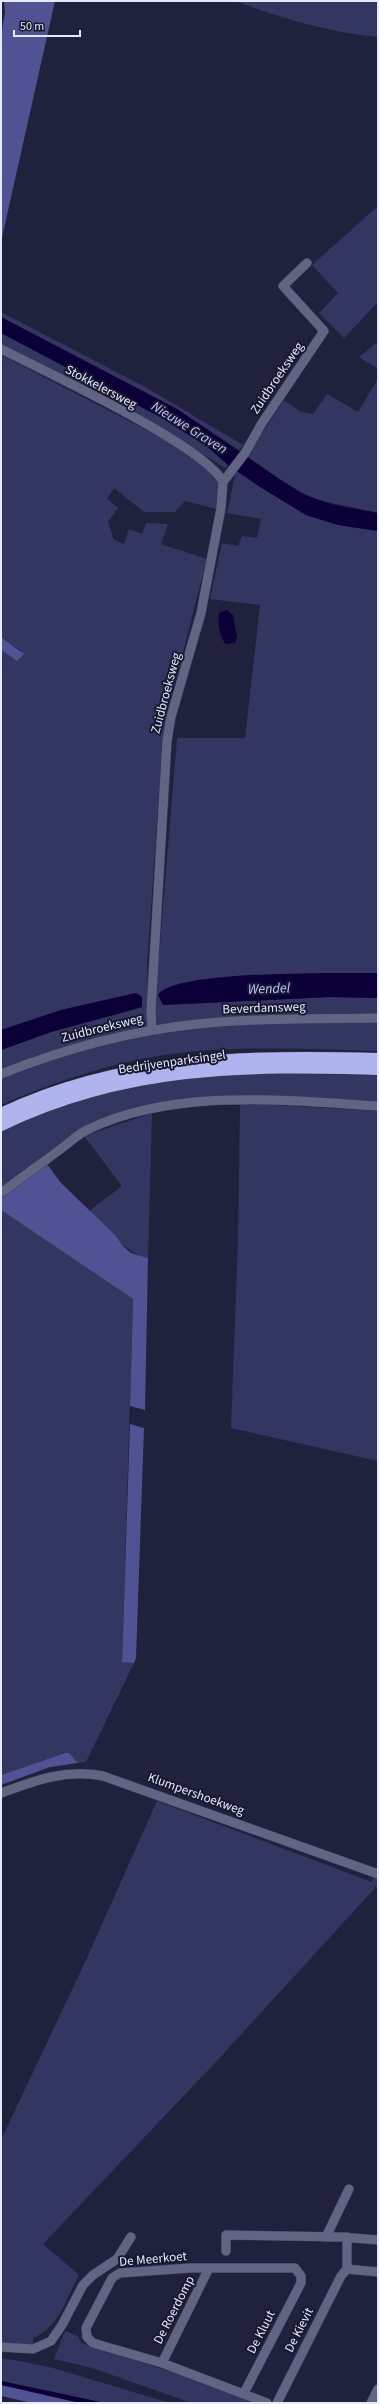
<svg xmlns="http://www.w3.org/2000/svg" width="379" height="2404" viewBox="0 0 379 2404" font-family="'Source Sans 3',sans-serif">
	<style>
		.green { fill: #343662 }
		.forest { fill: #505293 }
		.water { fill: #0c0039 }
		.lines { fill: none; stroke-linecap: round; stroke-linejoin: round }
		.minor-casing { stroke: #3b3b52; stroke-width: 10 }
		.highway-casing { stroke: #3b3b52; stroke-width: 13 }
		.minor { stroke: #626484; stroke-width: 9 }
		.highway { stroke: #afb3ee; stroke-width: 12 }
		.labels { text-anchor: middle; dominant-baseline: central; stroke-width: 4; stroke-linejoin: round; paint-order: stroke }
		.street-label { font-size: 13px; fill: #e7e9fc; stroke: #171831 }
		.water-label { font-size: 14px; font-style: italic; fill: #bfc4fd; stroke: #171831 }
	</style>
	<rect width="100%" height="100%" fill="#20213c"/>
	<path class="green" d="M235 1H378V37C329 33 281 18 235 1Z
		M378 206V302L344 338 319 313 338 293 312 265Z
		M1 312 147 388 243 445 239 450 177 409 1 317Z
		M1 333 160 417 207 447 228 465 225 468 143 418 1 344Z
		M378 342V369L359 357Z
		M1 355 164 439 214 473 219 482 217 509 185 501 175 512H144L114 488 107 499 118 508 108 522 114 540 124 544 129 529 142 534 146 523 168 524 161 544 207 559 171 698 163 738 147 964 149 1027 1 1072V1050L51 1032 134 1010 142 1007V997L136 993 61 1010 1 1030V650L17 661 21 651 1 637Z
		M378 379V513L318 500 290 487 247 456 284 400 301 412 313 414 327 394 358 412Z
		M236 471 306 515 338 525 378 531V973C346 973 171 972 158 995L163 1005 330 997 378 998V1014L164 1025 156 1023 154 1016 177 738H245L260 605 210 599 222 543 238 546 242 536 257 538 261 519 227 513Z
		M378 1020V1051C315 1049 250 1046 187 1052 122 1059 61 1079 1 1105V1077C67 1053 135 1030 206 1024 263 1020 321 1021 378 1020Z
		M242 1073 378 1075V1103L266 1096 109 1118 1 1189V1132C52 1108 107 1089 163 1081 189 1077 216 1076 242 1073Z
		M240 1103 378 1111V1461L231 1428 238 1240Z
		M152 1113 148 1258C123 1252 107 1228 89 1211L122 1186 84 1136Z
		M1 1210 133 1299 122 1662 134 1663 86 1762 78 1763 69 1753H65L1 1775Z
		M157 1801 372 1882 374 1876 378 1877V1890L374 1884 375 1888 214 2064 43 2244 79 2275C65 2299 61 2326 33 2338V2344L28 2346 1 2345V2140L86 1960Z
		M65 2331 78 2336 81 2343 197 2380 260 2403H192L92 2368 54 2359Z
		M1 2359 15 2360 53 2368 170 2403H105L1 2381Z"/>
	<path class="forest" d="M4 1H55L1 242V36L5 12Z
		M1 637 24 654 17 661 1 650Z
		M47 1164 61 1183 114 1234 123 1246 131 1253 148 1258 145 1410 130 1406 133 1299 1 1210V1199Z
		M130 1424 144 1428 136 1658 134 1663 122 1662Z
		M65 1753H69L78 1763 50 1767 1 1785V1775Z
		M1 2385 9 2386 80 2403H32L1 2396Z"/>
	<path class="water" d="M1 317 177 409 278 478 305 495 331 504 378 513V531L338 525 306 515 260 487 228 465 207 446 160 417 1 333Z
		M227 610 233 615 237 637 235 643 226 644C220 639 216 619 220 612Z
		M378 973V998L330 997 163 1005 158 995C172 970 345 973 378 973Z
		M136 993 142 997V1007L51 1032 1 1050V1030L61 1010Z
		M1 2381 105 2403H80L1 2385Z"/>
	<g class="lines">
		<g class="minor-casing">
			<path id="minor" d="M1 349C46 372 204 445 223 482
				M152 1030 151 1010 167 741 171 717 201 613 221 508 223 482 245 453 262 423 324 331 283 286 307 263
				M1 1074C64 1049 129 1031 197 1024 257 1018 318 1019 378 1018
				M1 1193C21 1178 42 1163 62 1148 70 1142 79 1133 89 1129 175 1088 286 1100 378 1106
				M1 1793C36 1780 66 1769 103 1776L378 1874
				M326 2237 349 2189
				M226 2251V2235L342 2237 378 2240
				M347 2269 378 2272
				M1 2347 33 2349 51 2341 62 2325 83 2285 93 2275 117 2259 131 2237
				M162 2363 209 2268
				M244 2393 301 2283V2276L295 2268H190L120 2273 112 2278 86 2328 87 2337 93 2343 162 2363 267 2403
				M277 2403 341 2276 347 2269V2237
				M371 2403 378 2389"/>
		</g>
		<g class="highway-casing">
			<path id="highway" d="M1 1114C122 1056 247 1056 378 1059
				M1 1125C125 1065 244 1065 378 1069"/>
		</g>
		<use href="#minor" class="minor"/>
		<use href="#highway" class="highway"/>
	</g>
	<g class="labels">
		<g class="street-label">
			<text transform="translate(277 378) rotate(-56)">Zuidbroeksweg</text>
			<text transform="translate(101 387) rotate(28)">Stokkelersweg</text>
			<text transform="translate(166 693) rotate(-75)">Zuidbroeksweg</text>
			<text transform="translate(264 1008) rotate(-2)">Beverdamsweg</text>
			<text transform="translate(102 1028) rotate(-14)">Zuidbroeksweg</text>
			<text transform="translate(172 1062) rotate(-8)">Bedrijvenparksingel</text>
			<text transform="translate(196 1794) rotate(20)">Klumpershoekweg</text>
			<text transform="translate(153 2259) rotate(-5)">De Meerkoet</text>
			<text transform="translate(174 2310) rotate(-63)">De Roerdomp</text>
			<text transform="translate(299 2330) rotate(-63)">De Kievit</text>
			<text transform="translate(261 2332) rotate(-63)">De Kluut</text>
		</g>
		<g class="water-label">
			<text transform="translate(189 428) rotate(32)">Nieuwe Graven</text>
			<text transform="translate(269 989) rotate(-2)">Wendel</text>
		</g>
	</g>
	<rect width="379" height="2404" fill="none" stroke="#e7e9fc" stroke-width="4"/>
	<path d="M14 30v6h66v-6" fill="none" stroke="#e7e9fc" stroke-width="2"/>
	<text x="20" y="30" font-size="12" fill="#e7e9fc" stroke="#171831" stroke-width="3" paint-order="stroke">50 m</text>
</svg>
